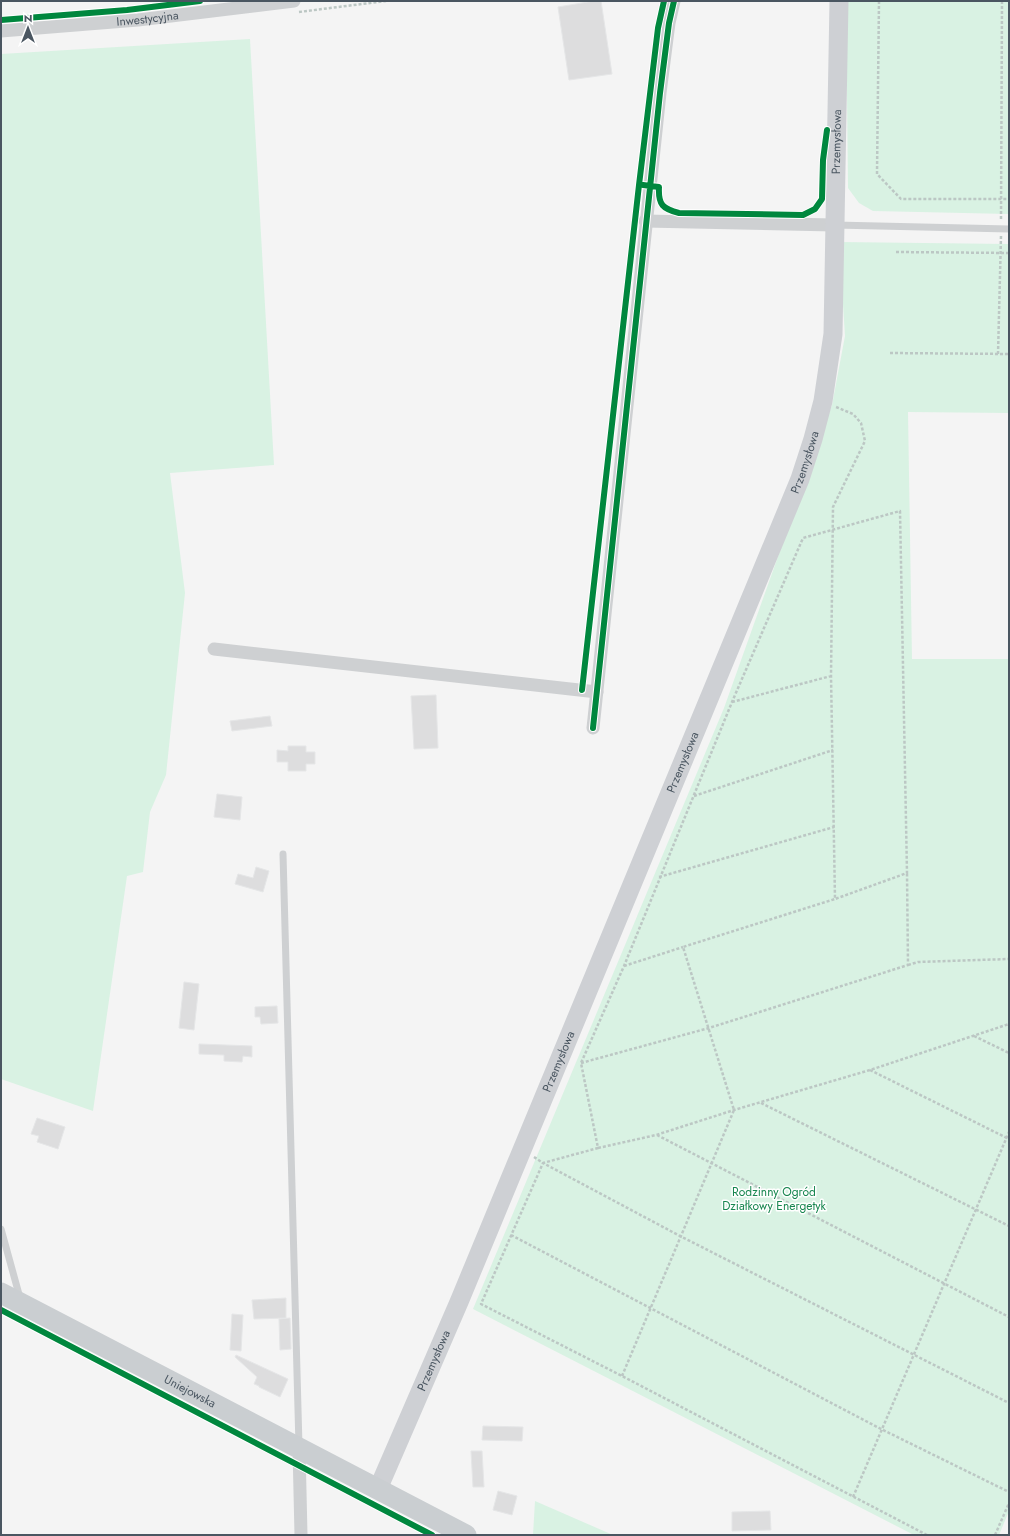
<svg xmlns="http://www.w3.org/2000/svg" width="1010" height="1536" viewBox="0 0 1010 1536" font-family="Jost,sans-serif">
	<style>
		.green { fill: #d9f2e3 }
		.building { fill: #ddddde; stroke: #e5e6e7 }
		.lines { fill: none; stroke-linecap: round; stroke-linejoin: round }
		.path { stroke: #bcc7c4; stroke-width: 2.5; stroke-dasharray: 3 2; stroke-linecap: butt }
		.service { stroke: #ced0d2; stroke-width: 7 }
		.minor { stroke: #ced0d2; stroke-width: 13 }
		.secondary { stroke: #ced0d4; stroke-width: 19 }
		.primary { stroke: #caced1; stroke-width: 21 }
		.cycleway-casing { stroke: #fff; stroke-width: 8 }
		.cycleway { stroke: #00873e; stroke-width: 6 }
		.labels { text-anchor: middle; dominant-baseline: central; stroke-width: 3; stroke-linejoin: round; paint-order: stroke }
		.street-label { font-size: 12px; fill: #4a5661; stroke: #fff }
		.park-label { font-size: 12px; fill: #17864f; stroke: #fff }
	</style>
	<rect width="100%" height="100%" fill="#f4f4f4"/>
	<path class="green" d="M846 1H1009V214L873 211 859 203 848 188Z
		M250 39 274 465 170 473 185 593 166 775 150 812 143 872 127 876 93 1111 1 1079V54Z
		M839 242 1009 244V413L908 412 912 659H1009V1511L999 1535H914L473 1309 724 708 832 405 845 336Z
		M535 1501 613 1535H533Z"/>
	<path class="building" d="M594 1H601L612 74 569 80 558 7Z
		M436 695 438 748 414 749 411 696Z
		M270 716 272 726 232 731 230 721Z
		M288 746H306V752H315V764H306V771H288V762H277V750L288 751Z
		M217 794 242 797 240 820 214 817Z
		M256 867 269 871 263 892 235 884 238 874 253 878Z
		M184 982 199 984 194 1030 179 1028Z
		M277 1006 278 1023 261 1024 260 1017H255V1007Z
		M199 1044 252 1046V1057L243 1056 242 1062 224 1061V1055L199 1054Z
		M37 1118 65 1127 58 1149 37 1142 39 1136 31 1134Z
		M286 1298V1318L254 1319 252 1300Z
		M232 1314 243 1315 241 1351 230 1350Z
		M290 1318 291 1349 280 1350 279 1319Z
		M236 1355 288 1379 280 1397 259 1387V1386L254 1384 257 1377 235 1357Z
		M483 1426 523 1427 522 1441 482 1440Z
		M471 1451H482L484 1487H473Z
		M498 1491 517 1496 512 1515 493 1510Z
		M770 1511 771 1530 732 1531V1512Z"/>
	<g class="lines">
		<path class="path" d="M879 1 877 174 901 199H1009
			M299 12 386 1
			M1001 219 1002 1
			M896 252 1009 253
			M890 353 1009 354
			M998 354 1001 236
			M732 702 831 676
			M694 796 833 750
			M659 877 834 827
			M908 965 918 962 1009 959
			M624 966 683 947
			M974 1036 1009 1053
			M581 1063 709 1028 908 965 907 873
			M870 1070 1009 1139
			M761 1103 1009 1226
			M657 1135 1009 1317
			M598 1148 656 1135 734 1110 870 1070 1009 1024
			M534 1157 543 1163 598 1148 581 1063 624 966 732 702 803 538 900 511 907 873 835 899
			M511 1235 881 1429 1009 1492
			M622 1376 734 1110 683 947 835 899 831 676 833 507 865 441 861 423 853 414 836 407
			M853 1497 1009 1132
			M927 1535 622 1376 481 1304 543 1163 680 1236 1009 1403
			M995 1535 1009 1503"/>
		<path class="service" d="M835 225 1009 229
			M283 854 299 1446
			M1 1229 20 1298"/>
		<g class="minor">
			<path id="s1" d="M1 31 138 20 294 1"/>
			<path d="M645 221 834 225"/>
			<path d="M214 649 597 692"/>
			<path d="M593 728 660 93 669 23 674 1"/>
			<path d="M299 1448 301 1535"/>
		</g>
		<path class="secondary" id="s2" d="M378 1489 459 1302 800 479 813 439 823 401 833 334 839 1"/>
		<path class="primary" id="s3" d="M1 1293 466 1535"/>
		<g class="cycleway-casing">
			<path id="cycleway" d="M1 20 127 10 200 1
				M643 185 659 187C658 205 663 209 679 213L803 215 815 209 822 199 823 160 827 130
				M582 690 639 185 658 28 664 1
				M593 728 660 93 669 23 674 1
				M1 1310 432 1535"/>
		</g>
		<use href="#cycleway" class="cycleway"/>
	</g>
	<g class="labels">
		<g class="street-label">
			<text stroke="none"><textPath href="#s1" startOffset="147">Inwestycyjna</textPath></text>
			<text stroke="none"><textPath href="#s2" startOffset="1436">Przemysłowa</textPath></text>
			<text stroke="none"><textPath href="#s2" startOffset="1112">Przemysłowa</textPath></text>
			<text stroke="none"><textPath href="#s2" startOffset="788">Przemysłowa</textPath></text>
			<text stroke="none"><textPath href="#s2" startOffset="464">Przemysłowa</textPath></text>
			<text stroke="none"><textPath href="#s2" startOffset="140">Przemysłowa</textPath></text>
			<text stroke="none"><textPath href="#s3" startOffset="213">Uniejowska</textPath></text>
		</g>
		<g class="park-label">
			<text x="774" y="1192">Rodzinny Ogród<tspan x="774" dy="14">Działkowy Energetyk</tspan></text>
		</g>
	</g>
	<rect width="1010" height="1536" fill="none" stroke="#4a5661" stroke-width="4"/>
	<g transform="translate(28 28)" stroke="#ffffff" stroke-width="3" paint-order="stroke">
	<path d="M0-3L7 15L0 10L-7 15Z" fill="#4a5661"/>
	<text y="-6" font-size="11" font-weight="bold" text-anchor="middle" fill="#4a5661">N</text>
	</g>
</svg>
